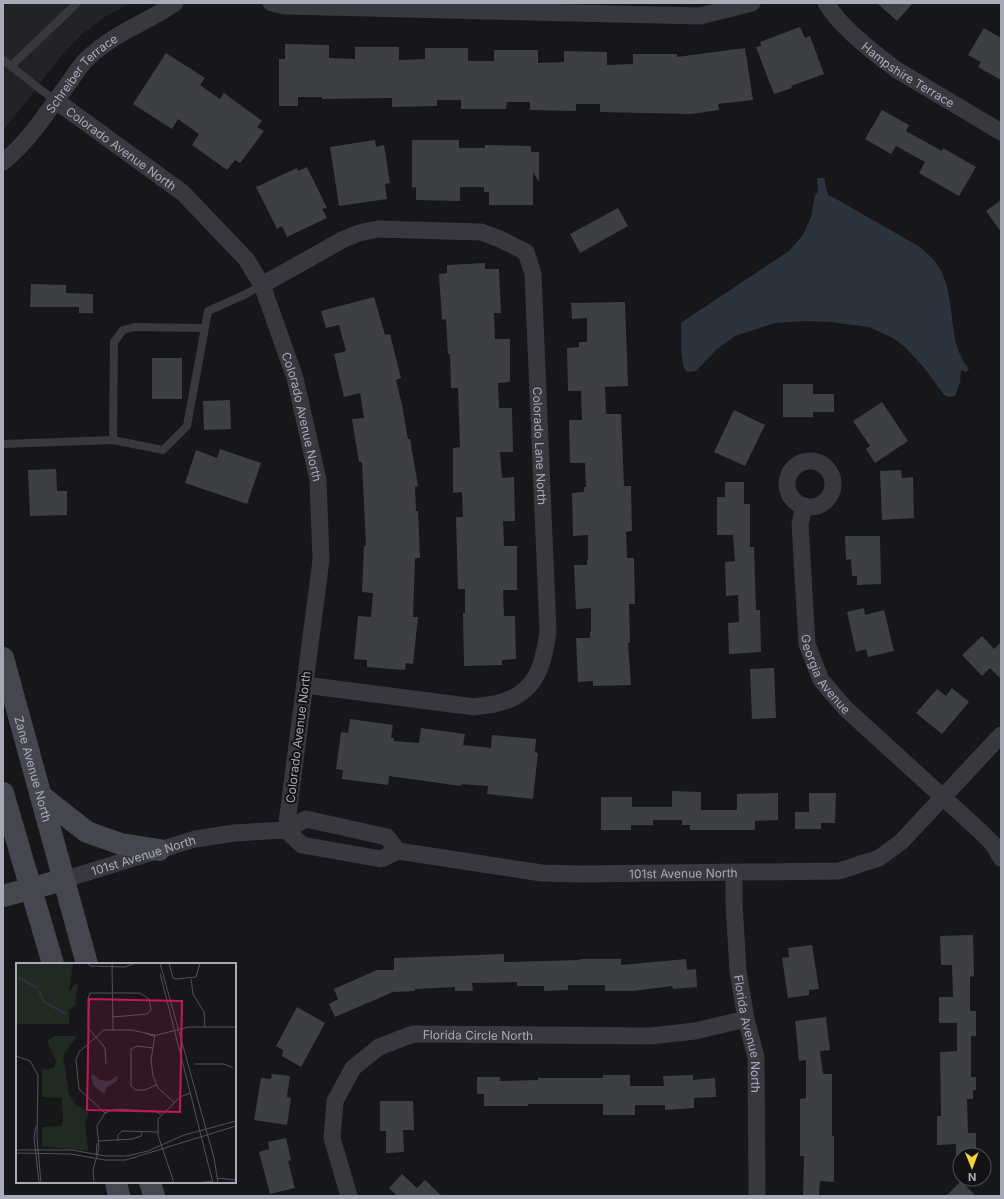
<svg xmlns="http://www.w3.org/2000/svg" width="1004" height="1199" viewBox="0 0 1004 1199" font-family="Inter,sans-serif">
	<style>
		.built { fill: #232326 }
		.water { fill: #2d333d }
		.building { fill: #3e3f43 }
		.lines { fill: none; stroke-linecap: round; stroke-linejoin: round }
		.lane { stroke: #38383e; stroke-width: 8 }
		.street { stroke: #38383e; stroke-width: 17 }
		.secondary { stroke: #46474e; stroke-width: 22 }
		.labels { text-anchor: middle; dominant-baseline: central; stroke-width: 4; stroke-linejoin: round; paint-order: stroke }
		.street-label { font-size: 12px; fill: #a9abb9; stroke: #121214 }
		.inset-river { fill: none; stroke: #2d333d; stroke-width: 2 }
		.inset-road { fill: none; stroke: #515259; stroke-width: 1 }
		.view { fill: #c2185b; fill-opacity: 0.15; stroke: #c2185b; stroke-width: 2 }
		.inset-edge { fill: none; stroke: #a9abb9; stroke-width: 2 }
	</style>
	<rect width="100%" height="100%" fill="#171719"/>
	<path class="built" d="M3 3H130L108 15 82 34 60 57 19 111 3 130Z"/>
	<path class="water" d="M817 178H824L828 195 838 200 920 247C929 255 939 264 943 275 956 306 947 343 969 369L966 372 961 370 960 382 955 396 949 397 944 395 926 370 905 347 893 338 869 327 831 322 805 321 775 323 735 336 717 349 696 371 687 372C679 363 682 337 681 325L682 322 789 251 803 235 811 217 815 195 818 192Z"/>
	<path class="building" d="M877 3H913L897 21Z
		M800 27 805 38 810 36 824 74 791 86 792 88 774 94 756 47 761 46 760 42Z
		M984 28 1001 38V80L978 67 981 62 968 55Z
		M285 44 329 45V58L355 59V47H399V60L425 59V48H468V61H494V50H538V63L564 62V51L607 52V65L633 64V54H677V57L745 48 753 100 718 104 719 110 691 114 600 112V104H576V111L530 110V102H507L506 109H461V100H437V106L392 107V98L322 99V97H298V106H279V59H285Z
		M166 53 205 78 200 85 220 99 224 93 262 121 257 127 264 131 240 163 235 160 227 170 192 145 199 134 178 119 172 129 133 104Z
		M882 110 909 125 906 131 942 151 943 148 976 167 959 196 919 173 925 162 896 146 891 154 865 139Z
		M375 140 376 147 384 145 390 183 385 184 387 199 339 206 330 147Z
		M412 140H459V148H485V145L531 146V152H539V182L533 172V205H489V192H484V187H460V201L416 200V187L412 188Z
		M307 167 327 208 322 209 327 218 287 237 282 226 277 229 256 187 297 168 298 171Z
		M1001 200V232L986 211Z
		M618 208 628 226 580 253 570 234Z
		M485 263V269H499L501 313H494L495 339H510V382L498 383 499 408H512L513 452H500L502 478 514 477 515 521H503L504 546H517V590H503L504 616H515L516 659 502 660V665L464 666 463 613H465V589H458L456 517H463L462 492 453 493V448L460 447 458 388H451L450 354H448L446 319 442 320 439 274 447 273V265Z
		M31 284 66 285V293L93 294V313H79V307H30Z
		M374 297 385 335 390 334 401 378 396 380 402 405 408 439H410L418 486 415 487 416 511H418L420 558H415L413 617H418L413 664 406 663 405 670 367 667V660L354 659 358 616 371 617 373 593 362 592 364 546H366L362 462H359L352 419 364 418 360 393 344 397 334 354 346 351 339 325 326 328 321 311Z
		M625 302 628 386 605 387 606 414H621L624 486H631L632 531 626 532 627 558H634L635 604H629L630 643H628L631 685 593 686V681L578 682 576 638H590V632H591V608L576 609 574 565H587V560L588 559V535L573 536 572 493 584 492V487H586L585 463H570L569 420H582L581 391H568L567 348 579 347V342H587V318L572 319 571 303Z
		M152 358H182V399H152Z
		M783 384H813V394H834V412H813V417H783Z
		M230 400 231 429 204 430 203 401Z
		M882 402 908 441 875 463 866 449 870 446 853 421Z
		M734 410 765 425 745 466 714 452Z
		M220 449 261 463 247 504 185 483 196 450 217 458Z
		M56 469 57 491H67V515L30 516 28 470Z
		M901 470 902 478 913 477 914 518 882 520 880 471Z
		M725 482H744V504H750V547H754L756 610H760L761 652 729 654 728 623 739 622 738 595 726 596 725 562 735 561 733 535H717V497H725Z
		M845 536H880L881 584 857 585V576H852L851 559 846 560Z
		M864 608 865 615 884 610 894 651 868 657 866 649 856 652 847 612Z
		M982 636 994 649 1001 642V679L990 668 982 676 962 655Z
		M774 668 776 718 752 719 750 669Z
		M952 688 969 702 942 734 916 713 937 689 946 696Z
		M350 719 393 725 391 738H394V741L419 743 421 728 465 734 463 745 491 748 492 735 536 739 535 752 538 753 533 799 487 794 488 786 461 784V786L389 776 388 785 342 779 343 770 336 769 341 732 348 733Z
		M672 791 701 792V810H737V794L778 793V820L755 821V830H690V825H682V820H653V825H631V830H601V797H632V807H672Z
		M809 793H836L835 823H821V829H795V812H809Z
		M973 935 974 976 970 977V1011H976V1036H971V1077H976V1090H973V1099H967L968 1133H976V1155H956V1144L937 1145V1116H941L940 1052 957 1051V1023H939V997H953L952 965H941L940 936Z
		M812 945 819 989 809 990V995L788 998 782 958 789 957 788 948Z
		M504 954V962L580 960V959H621V965L686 959 687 970 696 969 697 987 673 989 672 986 633 991H605V985H568V990L544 991V986H517V982L472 983 473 991H455V987L415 989V991L393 992 335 1017 329 1004 338 999 334 989 377 970H394V958Z
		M297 1007 325 1023 301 1067 282 1056 283 1050 276 1046Z
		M826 1017 830 1050 820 1051 823 1074H832V1136H834V1182L820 1181 819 1196H803L804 1156H800V1099L806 1098V1060L799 1061 795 1021Z
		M272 1074 290 1076 287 1097 291 1098 287 1125 254 1120 261 1078 271 1079Z
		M603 1075H630V1086H664L663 1076 693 1075V1080L715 1078 716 1097 694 1098V1108L665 1110V1105H635V1115H603V1104H528V1106H484V1094H477V1077H500V1081L538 1080V1078H603Z
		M380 1101H413L414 1130H403L404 1152 386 1153V1131H380Z
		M286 1138 291 1160 288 1161 295 1188 270 1194 259 1152 269 1149 268 1142Z
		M402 1174 417 1188 425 1180 442 1196H397L389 1188Z
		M961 1181 976 1196H946Z"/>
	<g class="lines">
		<path class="lane" d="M3 60 11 66 77 3
			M11 66 41 90 55 100
			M113 440 114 342 123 330 134 327 205 328
			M3 444 113 440 163 450 187 426 208 311 246 294 262 285"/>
		<g class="street">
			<path d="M271 3 285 6 700 16 752 3"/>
			<path id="s1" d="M826 3C840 27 875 54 897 70L1001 132"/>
			<path id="s2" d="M55 100 183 193 246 259 262 285 295 378 318 480 321 560 286 830"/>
			<path id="s3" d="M3 162C31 140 50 107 71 80 76 72 81 64 88 58 114 33 146 23 175 3"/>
			<path id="s4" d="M262 285 342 240 359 233 378 229 481 232 500 239 526 252 533 274 548 631C544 663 537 692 502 702 494 705 484 705 475 707L305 685"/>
			<circle cx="810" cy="484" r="23"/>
			<path id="s5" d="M804 506 800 524 807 644 821 680 845 708 980 831 993 844 1001 858"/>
			<path id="s6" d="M286 830 302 845 381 859 398 851 542 873 581 874 839 871 879 858 901 842 1001 735"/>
			<path id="s7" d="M734 873V903L738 971 746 1019 756 1057 757 1196"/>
			<path id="s8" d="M63 880 195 839 234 833 286 830 306 819 387 837 398 851"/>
			<path id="s9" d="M349 1196 332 1138 335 1101 353 1068 379 1047 413 1034 651 1036 695 1031 746 1019"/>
		</g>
		<g class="secondary">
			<path id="s10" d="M3 658 87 964"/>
			<path d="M3 793 53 964"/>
			<path d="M41 796 87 832 121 844 159 850"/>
			<path d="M3 896 63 880"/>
			<path d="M116 1182 119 1196"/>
			<path d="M150 1182 154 1196"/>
		</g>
	</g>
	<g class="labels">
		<g class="street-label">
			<text stroke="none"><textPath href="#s1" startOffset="110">Hampshire Terrace</textPath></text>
			<text stroke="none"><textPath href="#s3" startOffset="119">Schreiber Terrace</textPath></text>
			<text stroke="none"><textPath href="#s2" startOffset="82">Colorado Avenue North</textPath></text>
			<text stroke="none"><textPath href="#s2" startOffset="418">Colorado Avenue North</textPath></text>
			<text stroke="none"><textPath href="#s4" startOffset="477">Colorado Lane North</textPath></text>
			<text stroke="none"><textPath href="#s5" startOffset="174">Georgia Avenue</textPath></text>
			<text transform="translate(298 737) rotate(-83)">Colorado Avenue North</text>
			<text stroke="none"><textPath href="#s10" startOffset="115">Zane Avenue North</textPath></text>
			<text stroke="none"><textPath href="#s8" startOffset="84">101st Avenue North</textPath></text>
			<text stroke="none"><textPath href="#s6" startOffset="408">101st Avenue North</textPath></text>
			<text stroke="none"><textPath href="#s9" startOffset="270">Florida Circle North</textPath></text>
			<text stroke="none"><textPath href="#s7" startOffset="162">Florida Avenue North</textPath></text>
		</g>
	</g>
	<g transform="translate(16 963)">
		<rect width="220" height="220" fill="#171719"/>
		<path d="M0 0H57L53 29 60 20 62 21 59 42 53 47V61H0ZM39 73H61L47 92 53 131 59 141 73 150 69 160 72 188 26 183V164L45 163 47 158 46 135 26 134V107L38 105 40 98 31 78Z" fill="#212923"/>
		<path d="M77 111 84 117 93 118 101 113V118L91 124 88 131 77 122 75 113Z" fill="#2d333d"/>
		<path class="inset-river" d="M0 13 22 25M23 28 28 39 50 51"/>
		<path class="inset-road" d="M71 0 75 3 109 4 119 0M96 0 97 67M144 0 198 195 202 220M153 0 157 15 160 16 180 14 184 0M144 10 197 220M175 16 177 31 188 49 189 64M129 70 137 73 173 64H220M139 72 135 97 137 113 142 125 159 140M137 85 121 83 115 86V123L120 127H129L140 122M0 93 14 98 22 112 21 175 25 220M90 101 89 85 72 65V36L74 30H124L133 36 135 47 131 51 97 54M179 101H208L217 105M89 150 63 126 60 97 63 89 88 67H115L139 72M20 163 18 175 23 219M82 178 116 176 125 173 126 169M102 178V172L106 168 142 169M0 187H56L89 193H111L132 188 168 172 220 158M0 190 55 191 89 197H110L220 163M80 192 81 180M201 215 220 217M78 220 77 207 83 185 81 163 89 150 99 146 138 148 145 151M158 220 142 172V156L164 134 174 130M181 220 197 218M205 220 220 219"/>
		<path class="view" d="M73 36 166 38 164 149 71 147Z"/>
		<rect width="220" height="220" class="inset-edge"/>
	</g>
	<rect width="1004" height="1199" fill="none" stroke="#a9abb9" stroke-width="8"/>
	<g transform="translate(972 1167) rotate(179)"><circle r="19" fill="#121214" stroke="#4e4f56"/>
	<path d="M0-3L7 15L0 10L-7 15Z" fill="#f4d334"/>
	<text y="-6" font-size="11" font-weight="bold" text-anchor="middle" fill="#a9abb9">N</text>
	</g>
</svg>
